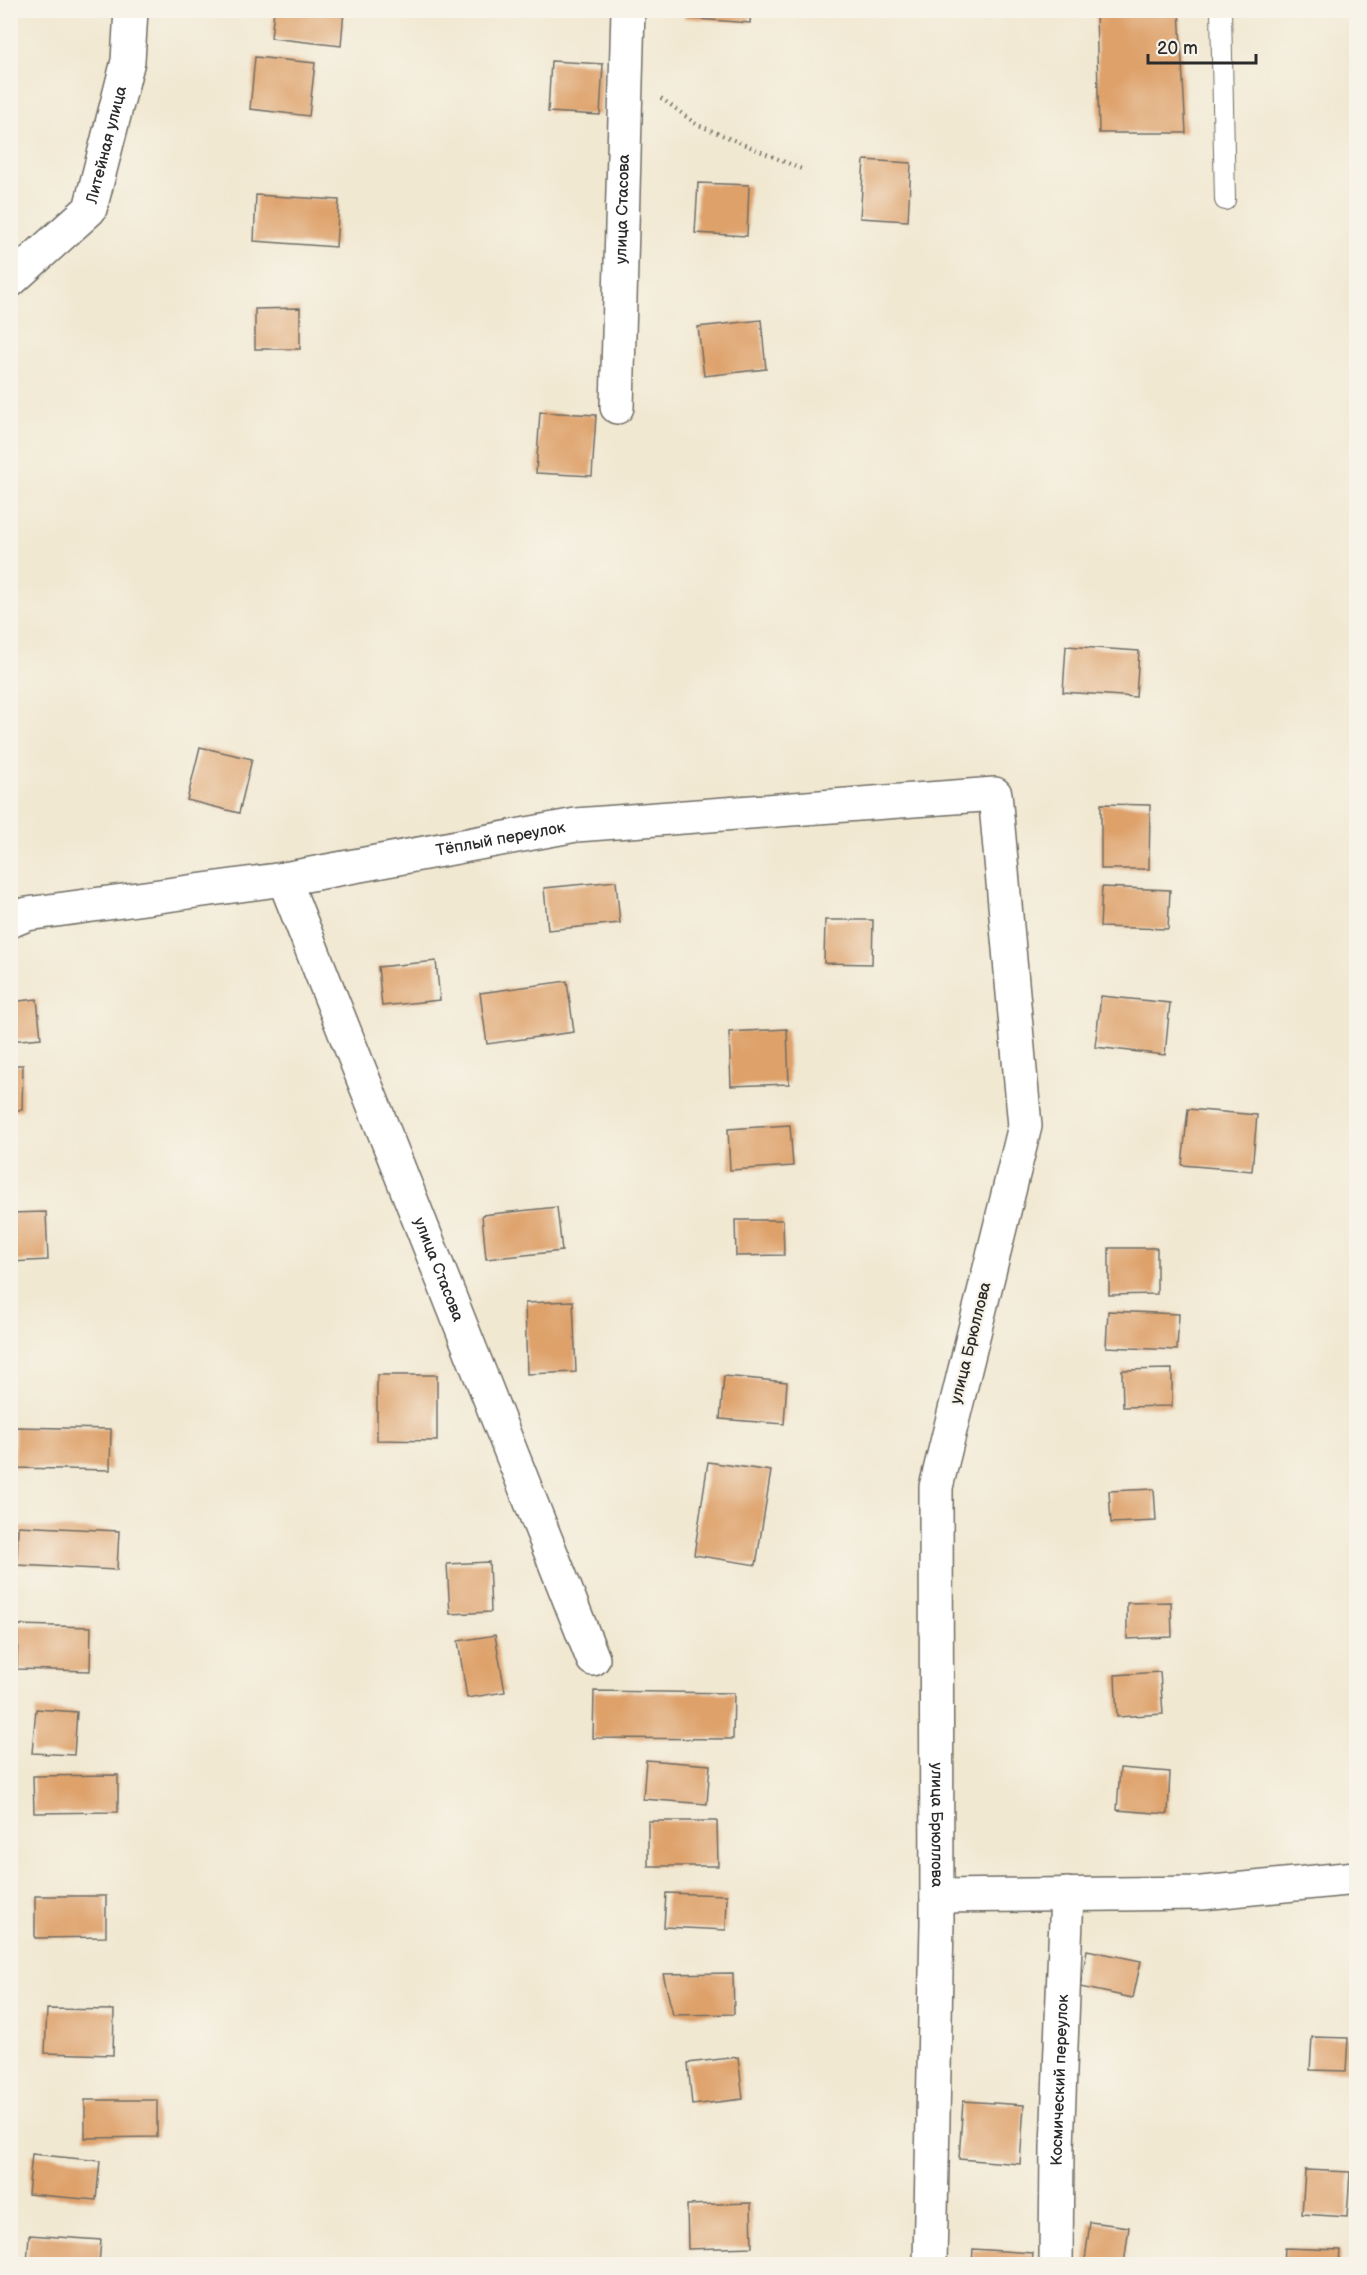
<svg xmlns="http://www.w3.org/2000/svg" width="1367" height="2275" viewBox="0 0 1367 2275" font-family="'Balsamiq Sans',sans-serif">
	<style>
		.building { fill: #dea16b }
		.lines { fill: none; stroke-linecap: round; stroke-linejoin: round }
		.service-casing { stroke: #706d65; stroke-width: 22 }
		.minor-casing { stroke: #706d65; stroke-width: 36 }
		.path { stroke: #706d65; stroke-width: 4; stroke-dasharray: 1.5 4.5; stroke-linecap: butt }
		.service { stroke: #fff; stroke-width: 20 }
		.minor { stroke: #fff; stroke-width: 33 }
		.labels { text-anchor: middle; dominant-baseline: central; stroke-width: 4.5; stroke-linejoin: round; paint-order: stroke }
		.street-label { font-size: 16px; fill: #2b2b2b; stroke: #f7f3e8 }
	</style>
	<rect width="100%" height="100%" fill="#f7f3e8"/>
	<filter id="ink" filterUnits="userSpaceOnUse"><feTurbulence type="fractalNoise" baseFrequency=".0167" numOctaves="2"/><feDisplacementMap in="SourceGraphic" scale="12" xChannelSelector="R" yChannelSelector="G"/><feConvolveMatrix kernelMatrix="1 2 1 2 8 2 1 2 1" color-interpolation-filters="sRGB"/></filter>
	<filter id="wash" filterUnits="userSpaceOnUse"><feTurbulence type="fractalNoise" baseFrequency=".008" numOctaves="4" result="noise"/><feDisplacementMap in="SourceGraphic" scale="24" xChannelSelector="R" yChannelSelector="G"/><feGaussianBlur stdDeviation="1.35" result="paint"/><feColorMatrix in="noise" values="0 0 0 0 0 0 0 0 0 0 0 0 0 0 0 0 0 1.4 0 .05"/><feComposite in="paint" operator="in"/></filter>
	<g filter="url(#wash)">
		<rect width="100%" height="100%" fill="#f1e8d1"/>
		<g id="blocks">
			<path class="building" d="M274 10H344L341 46 271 38Z
				M684 10H751L750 23 684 18Z
				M1096 10H1179L1186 133H1099Z
				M255 57 315 63 309 116 250 109Z
				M551 61 603 64 600 115 548 112Z
				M864 160 911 163 908 221 860 218Z
				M698 183 749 185 747 236 695 233Z
				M256 195 339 200 336 247 254 241Z
				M300 308V349H255V309Z
				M761 320 766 369 704 376 698 327Z
				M540 412 596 415 592 476 536 473Z
				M1066 646 1139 651 1136 697 1063 692Z
				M200 747 252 759 239 813 187 800Z
				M1101 804 1150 805 1149 869H1101Z
				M616 881 620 923 548 930 544 888Z
				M1102 887 1170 890 1168 929 1100 927Z
				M825 920H873L872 964 824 963Z
				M436 961 440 1000 382 1006 378 967Z
				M567 981 574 1032 487 1044 480 993Z
				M1101 996 1170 1003 1165 1055 1095 1047Z
				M37 999 41 1038 10 1041V1002Z
				M787 1029 789 1084 731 1086 729 1032Z
				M10 1065H23L22 1110H10Z
				M1188 1109 1257 1115 1252 1171 1182 1165Z
				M790 1125 793 1166 730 1170 728 1129Z
				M557 1207 562 1251 486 1259 482 1215Z
				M46 1212 48 1260 10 1262V1213Z
				M735 1220H783L784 1255 736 1256Z
				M1109 1248H1157V1294L1109 1295Z
				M573 1301 576 1372 527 1374 525 1303Z
				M1108 1311 1179 1314 1177 1350 1106 1347Z
				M1172 1369V1406L1123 1407 1122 1370Z
				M377 1375H437V1441L377 1440Z
				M724 1376 787 1382 784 1424 720 1419Z
				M15 1427 111 1429 110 1470 14 1468Z
				M708 1462 771 1471 756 1565 694 1555Z
				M1154 1489 1156 1521 1111 1523 1109 1491Z
				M18 1526 119 1531 117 1570 17 1565Z
				M489 1562 491 1612 450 1614 447 1564Z
				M1171 1602 1172 1637 1127 1639V1603Z
				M18 1625 91 1627 90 1671 17 1669Z
				M495 1635 505 1692 467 1698 458 1641Z
				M1160 1672 1163 1714 1117 1717 1115 1675Z
				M594 1691 734 1693 733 1739 593 1738Z
				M36 1709 77 1712 74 1755 32 1753Z
				M646 1760 710 1765 707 1804 643 1799Z
				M1120 1768 1170 1772 1168 1814 1117 1810Z
				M118 1775V1812L34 1813 33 1776Z
				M648 1821H717L718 1866H648Z
				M666 1893 727 1895 726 1930 664 1927Z
				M35 1896H106V1937L35 1938Z
				M1087 1950 1141 1961 1133 1998 1080 1987Z
				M733 1973 734 2014 673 2015 663 1974Z
				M47 2009 114 2010 113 2055 45 2053Z
				M1312 2037 1348 2038 1346 2071 1310 2070Z
				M738 2057 743 2099 692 2105 688 2063Z
				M85 2100H157V2137L85 2138Z
				M963 2101 1024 2105 1020 2164 959 2159Z
				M32 2154 100 2161 96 2200 28 2194Z
				M1305 2170 1350 2172 1347 2217 1302 2214Z
				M751 2203 752 2247 688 2249 687 2205Z
				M1090 2222 1129 2227 1124 2264 1085 2260Z
				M29 2235 101 2240 99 2264H27Z
				M1285 2248 1340 2250 1339 2264H1284Z
				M973 2249 1033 2253 1032 2264H972Z"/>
		</g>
	</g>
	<g filter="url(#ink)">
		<use href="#blocks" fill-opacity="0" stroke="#706d65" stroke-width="1.5"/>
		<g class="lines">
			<g class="service-casing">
				<path id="service" d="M1221 10 1225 200"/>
			</g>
			<g class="minor-casing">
				<g id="minor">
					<path id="s1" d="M10 281 90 209 128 61 131 10"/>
					<path id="s2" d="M617 407 628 10"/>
					<path id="s3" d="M284 879 593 1659"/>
					<path id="s4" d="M10 921 27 914 284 879 576 825 995 794 1025 1126 936 1487 937 1923 930 2264"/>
					<path d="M937 1896 1202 1893 1356 1878"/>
					<path id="s5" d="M1056 2264 1057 2147 1067 1894"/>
				</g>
			</g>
			<path class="path" d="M661 98 696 124 804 170"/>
			<use href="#service" class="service"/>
			<use href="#minor" class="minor"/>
		</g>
	</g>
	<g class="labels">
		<g class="street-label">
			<text stroke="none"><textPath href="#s1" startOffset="174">Литейная улица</textPath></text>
			<text stroke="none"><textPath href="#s2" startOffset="198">улица Стасова</textPath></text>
			<text stroke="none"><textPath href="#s4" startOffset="498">Тёплый переулок</textPath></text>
			<text stroke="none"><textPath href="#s3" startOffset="420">улица Стасова</textPath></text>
			<text transform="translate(971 1343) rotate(-76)">улица Брюллова</text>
			<text stroke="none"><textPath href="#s4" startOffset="2038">улица Брюллова</textPath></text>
			<text stroke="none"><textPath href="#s5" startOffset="184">Космический переулок</textPath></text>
		</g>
	</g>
	<rect width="1367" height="2275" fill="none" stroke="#f7f3e8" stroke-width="36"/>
	<path d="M1148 54v9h108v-9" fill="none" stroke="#2b2b2b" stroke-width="3"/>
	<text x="1157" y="54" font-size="18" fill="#2b2b2b" stroke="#f7f3e8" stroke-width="4.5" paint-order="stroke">20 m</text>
</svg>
